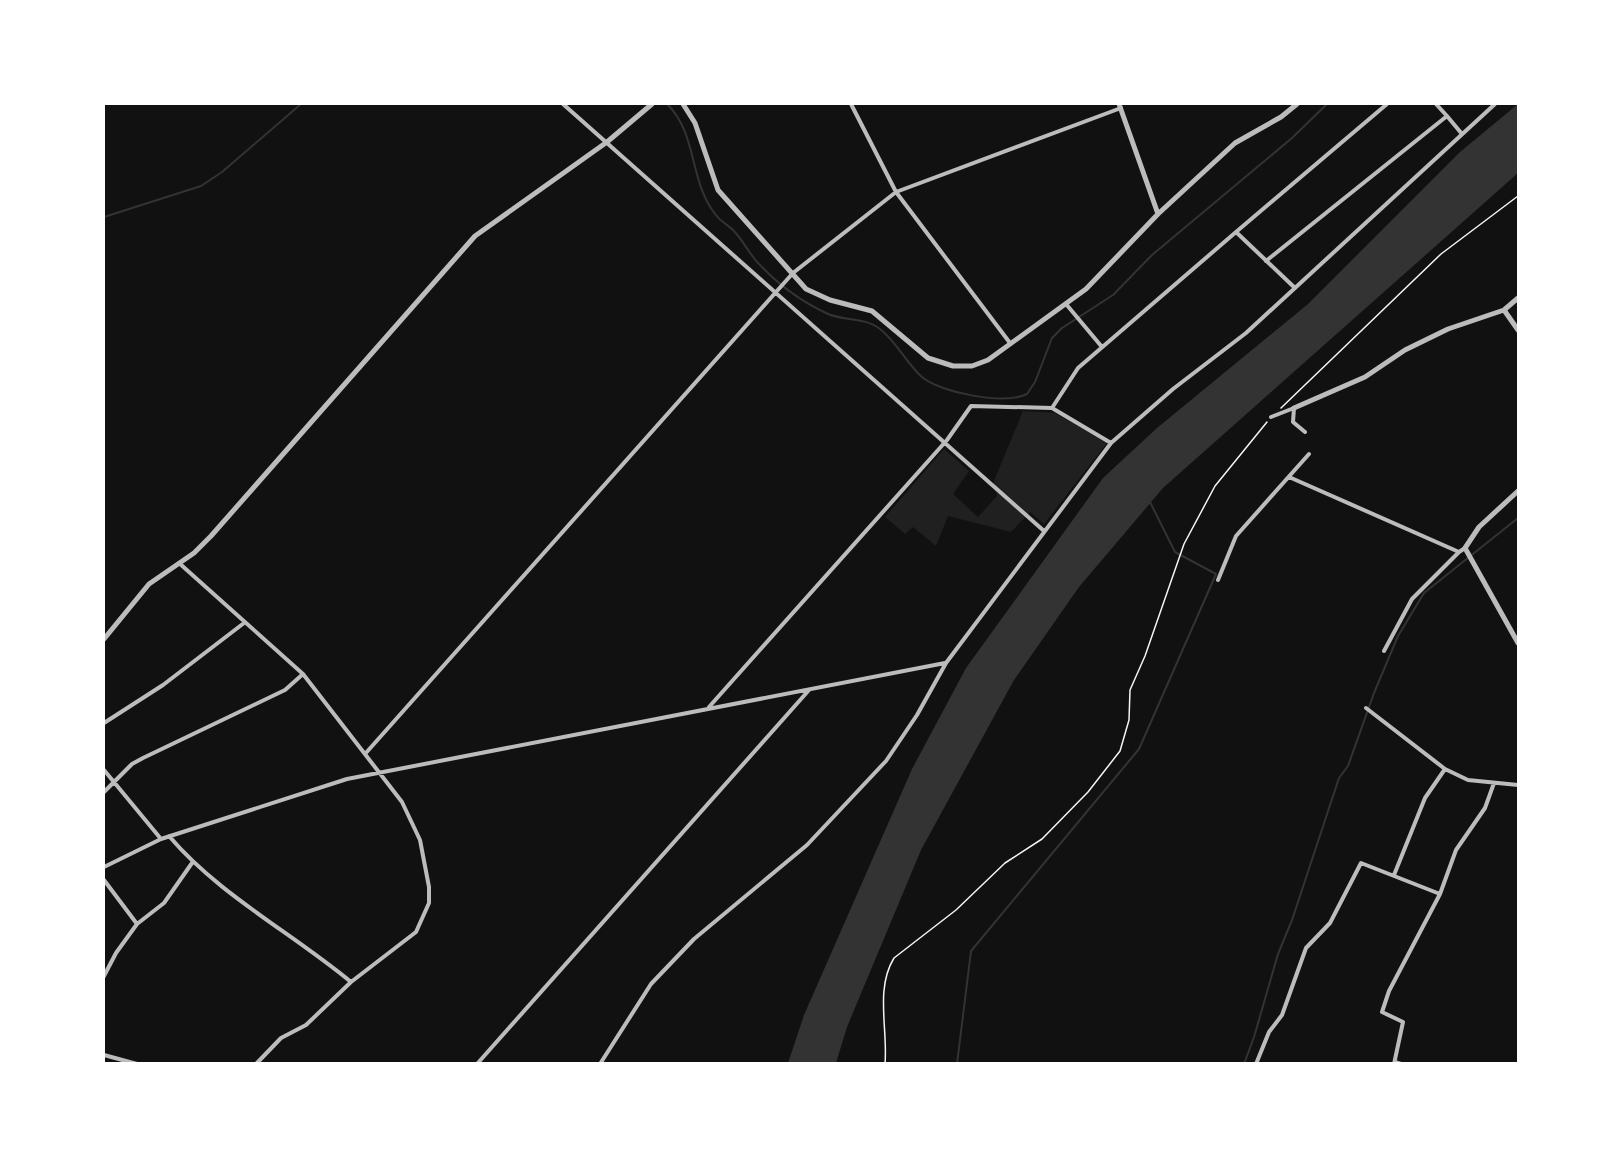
<svg xmlns="http://www.w3.org/2000/svg" width="1622" height="1167" viewBox="0 0 1622 1167" font-family="'Sofia Sans Condensed',sans-serif">
	<style>
		.green { fill: #202020 }
		.water { fill: #333 }
		.lines { fill: none; stroke-linecap: round; stroke-linejoin: round }
		.stream { stroke: #333; stroke-width: 2 }
		.path { stroke: #f5f5f5; stroke-width: 1.5 }
		.minor { stroke: #bcbcbc; stroke-width: 4 }
		.tertiary { stroke: #bcbcbc; stroke-width: 5 }
	</style>
	<rect width="100%" height="100%" fill="#111"/>
	<path class="green" d="M1023 411 1055 413 1107 443 1044 524 1030 512 1011 532 948 516 936 546 913 527 905 534 885 517 944 449 969 471 953 494 978 517 997 496 994 481Z"/>
	<path class="water" d="M1518 104V173L1163 488 1079 587 1014 680 921 850 847 1027 836 1063H788L804 1015 912 769 966 668 1103 478 1157 428 1308 304 1460 152Z"/>
	<g class="lines">
		<path class="stream" d="M667 104C698 134 689 183 716 215 720 221 728 225 733 230 744 241 750 256 761 266 779 285 804 303 828 314 844 321 865 317 880 329 897 342 906 363 922 377 941 393 1004 405 1027 394L1035 382 1052 338 1062 328 1113 295 1152 255 1292 138 1327 104
			M104 217 201 186 222 172 301 104
			M957 1064 971 951 1139 749 1216 574 1175 552 1150 502
			M1244 1064 1254 1037 1278 954 1292 920 1339 778 1348 766 1374 693 1398 636 1424 593 1518 518"/>
		<path class="path" d="M1281 408 1441 254 1518 196
			M885 1064C888 1029 875 989 894 958L956 910 1005 863 1042 839 1088 792 1120 751 1129 720 1130 690 1145 656 1184 544 1215 486 1267 422"/>
		<path class="minor" d="M563 104 1044 531
			M851 104 896 192 1010 343
			M1436 104 1447 116
			M1236 232 1387 104
			M1266 261 1447 116 1462 134
			M1066 304 1102 347
			M1052 408 1111 443
			M1271 417 1294 408 1293 422 1305 432
			M1289 477 1459 552
			M179 563 303 674 402 802 420 840 429 887V903L416 932 351 982 306 1025 281 1038 256 1064
			M1218 580 1236 536 1309 454
			M1384 651 1412 599 1459 552 1465 548
			M709 707 947 440 971 406 1052 408 1078 368 1236 232 1295 288
			M1366 708 1445 769 1468 780 1518 785
			M104 723 163 685 244 623
			M365 754 793 273 896 192 1121 108
			M104 770 161 839
			M104 792 132 764 143 758 285 690 303 674
			M169 836C218 894 292 933 351 982
			M104 867 161 839 347 779 945 663
			M1394 875 1425 798 1445 769
			M104 880 137 924
			M104 976 116 953 137 924 164 903 192 863
			M104 1055 137 1064
			M1395 1062 1401 1064
			M477 1064 809 690
			M600 1064 651 984 694 939 807 845 886 761 917 715 946 663 1111 443 1173 389 1246 333 1495 104
			M1256 1064 1269 1032 1282 1015 1306 948 1330 923 1361 863 1440 894
			M1394 1064 1403 1022 1382 1012 1389 991 1440 894 1456 850 1485 808 1494 783"/>
		<path class="tertiary" d="M683 104 695 123 718 190 806 289 830 300 872 311 928 358 953 366H972L988 360 1086 289 1158 214 1235 143 1281 117 1297 104
			M1119 104 1158 214
			M1504 310 1518 330
			M1294 408 1365 377 1405 350 1448 329 1504 310 1518 298
			M1518 491 1479 527 1465 548 1518 643
			M104 639 149 584 194 553 211 536 475 236 607 142 652 104"/>
	</g>
	<rect width="1622" height="1167" fill="none" stroke="#ffffff" stroke-width="210"/>
</svg>
